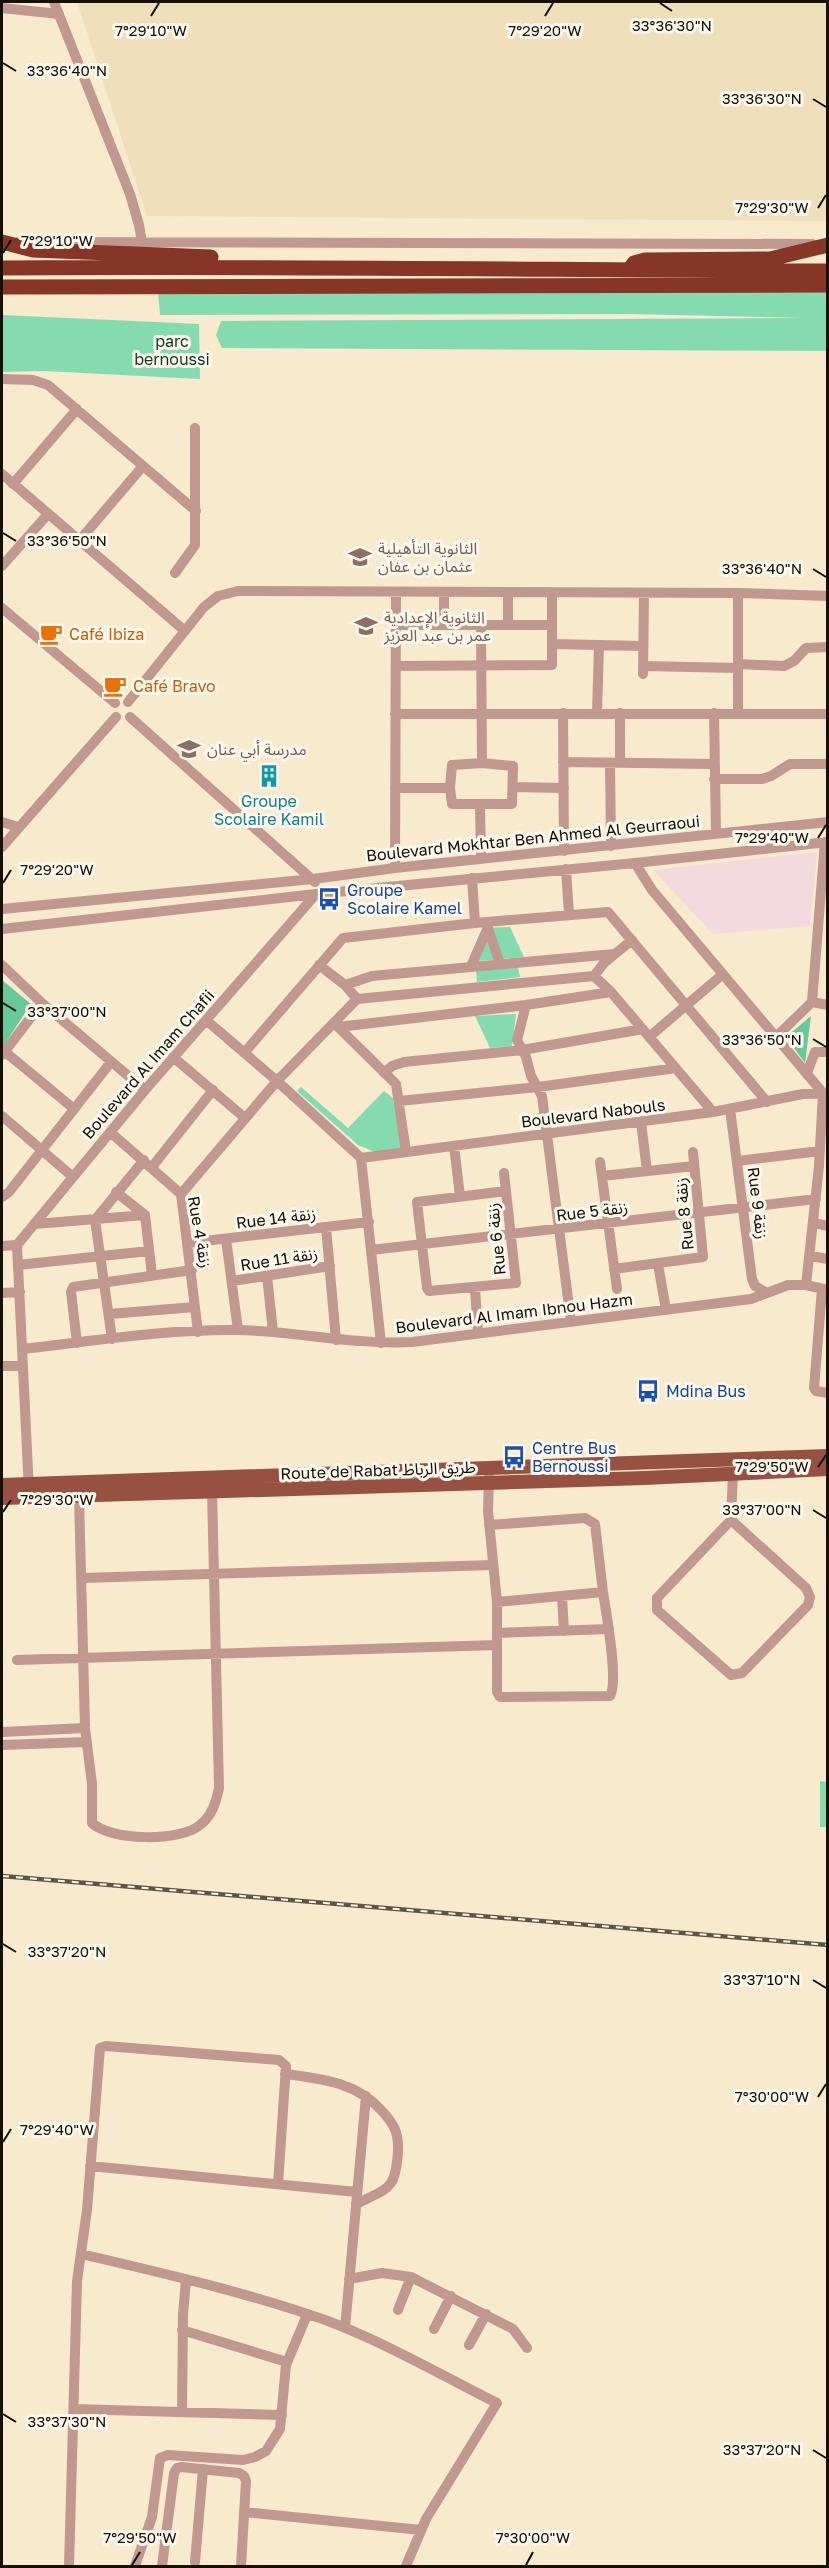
<svg xmlns="http://www.w3.org/2000/svg" width="829" height="2568" viewBox="0 0 829 2568" font-family="'Golos Text','Noto Sans Arabic',sans-serif">
	<style>
		.built { fill: #efdfbb }
		.education { fill: #f4dade }
		.green { fill: #85dbb0 }
		.forest { fill: #67c89a }
		.lines { fill: none; stroke-linecap: round; stroke-linejoin: round }
		.minor { stroke: #c1988f; stroke-width: 10 }
		.major { stroke: #975143; stroke-width: 14 }
		.highway { stroke: #863527; stroke-width: 15 }
		.rail-casing { stroke: #5c5545; stroke-width: 4.5 }
		.rail { stroke: #fdf8ed; stroke-width: 2; stroke-dasharray: 7; stroke-linecap: butt }
		.ticks { fill: none; stroke: #141006; stroke-width: 2 }
		.labels { text-anchor: middle; dominant-baseline: central; stroke-width: 6; stroke-linejoin: round; paint-order: stroke }
		.park-label { font-size: 16px; fill: #0f3a27; stroke: #fdf8ed }
		.education-label { font-size: 16px; fill: #785e54; stroke: #fdf8ed; text-anchor: start }
		.food-label { font-size: 16px; fill: #c56008; stroke: #fdf8ed; text-anchor: start }
		.culture-label { font-size: 16px; fill: #0d838f; stroke: #fdf8ed }
		.street-label { font-size: 16px; fill: #141006; stroke: #fdf8ed }
		.transit-label { font-size: 16px; fill: #164399; stroke: #fdf8ed; text-anchor: start }
		.ticks-label { font-size: 15px; text-anchor: middle; fill: #141006; stroke: #fdf8ed; stroke-width: 6; stroke-linejoin: round; paint-order: stroke }
	</style>
	<rect width="100%" height="100%" fill="#f7eacd"/>
	<path class="built" d="M77 2H827V221L147 216Z"/>
	<path class="education" d="M817 852 810 926 713 934 653 870Z"/>
	<path class="green" d="M827 291V351L222 348 216 335 221 321 804 318 630 314 160 315 158 292Z
		M2 315 199 324 200 379 44 371 2 372Z
		M510 927 524 957 468 962 482 928Z
		M518 967 520 977 477 982 476 971Z
		M516 1014 512 1046 490 1048 475 1016Z
		M301 1087 348 1128 384 1091 393 1098 402 1148 375 1152 358 1145 297 1091Z
		M820 1781 827 1782V1827H820Z"/>
	<path class="forest" d="M2 980 31 1004 2 1048Z
		M811 1016 805 1063 786 1037Z"/>
	<g class="lines">
		<path class="minor" d="M54 2 130 194 139 225 142 242
			M2 8 59 14
			M18 242 812 244
			M2 379 33 380 48 385 196 511
			M2 474 185 631
			M13 484 77 409
			M79 541 143 466
			M2 566 48 514
			M175 573 195 545V428
			M444 592V624
			M508 593V625
			M2 608 115 703
			M395 625H552
			M481 625 482 763
			M553 644 643 646
			M738 664 784 666 794 661 806 648 828 647
			M396 666 552 665V593
			M643 666 738 668
			M643 674 644 593
			M128 702 204 607 218 596 238 591 738 593 828 596
			M563 713 564 851
			M597 713 599 645
			M620 713V763
			M714 713 716 833
			M738 713V593
			M395 714H828
			M130 717 315 882
			M563 762 714 764
			M482 763 513 766 512 804H452L450 788 452 765Z
			M610 763 611 846
			M714 779H762L771 776 790 764H828
			M513 787 564 788
			M395 788H450
			M480 806 481 859
			M2 822 18 827
			M2 847 116 717
			M635 863 652 890 823 1093
			M395 868 396 592
			M566 869 569 915
			M472 878 475 923
			M2 909 313 879 395 868 828 822
			M488 928 500 964
			M2 929 316 894 635 863 828 842
			M2 965 42 1003 145 1090
			M319 965 345 985 357 999
			M471 966 488 928V923
			M594 976 604 963 632 940
			M345 985 372 976 614 954
			M812 1002 828 1005
			M526 1005 517 1040 526 1057 531 1076 542 1096 571 1322
			M206 1020 277 1081 361 1158 381 1343
			M336 1025 396 1084 406 1152
			M338 1027 526 1005 611 992
			M649 1037 723 974
			M776 1037 812 1002 825 842
			M4 1051 73 1108
			M244 1053 343 938 475 923 608 912 767 1102
			M2 1055 42 1003
			M173 1057 245 1118
			M384 1073 392 1066 404 1062 522 1050 643 1029
			M807 1073 815 1052H828
			M399 1101 538 1087 676 1068
			M730 1109 752 1279 755 1286 767 1293
			M2 1116 73 1177
			M641 1122 647 1171
			M110 1132 181 1194 198 1332
			M454 1146 460 1196
			M361 1158 713 1112 803 1094 823 1093 828 1095
			M737 1161 820 1151
			M600 1162 617 1289
			M152 1167 213 1090
			M504 1173 516 1283 429 1291 427 1288 417 1202 506 1191
			M602 1176 694 1166
			M116 1192 145 1215 152 1275
			M181 1194 277 1081 357 999 594 976 611 992 713 1112
			M2 1197 9 1192 111 1062
			M814 1223 828 1226
			M35 1224 145 1215
			M326 1227 336 1340
			M226 1239 238 1330
			M187 1243 369 1222
			M17 1245 29 1491
			M2 1246 17 1245 145 1090 316 894
			M371 1250 816 1199
			M810 1256 828 1259
			M658 1264 666 1310
			M18 1265 149 1251
			M614 1269 703 1257 693 1152
			M267 1276 273 1332
			M232 1281 330 1266
			M806 1285 819 1166 823 1093
			M475 1289 478 1333
			M822 1289 814 1388 816 1391 828 1393
			M2 1293 20 1292
			M109 1314 195 1307
			M112 1339 95 1220 144 1160
			M77 1343 71 1292 73 1287 192 1270
			M22 1349C93 1341 166 1329 238 1330 296 1331 353 1345 412 1342L751 1299 788 1285H806L828 1290
			M2 1366H23
			M489 1477 488 1511 497 1602V1692L500 1697 610 1696C619 1681 606 1613 603 1592
			M79 1497 85 1728 92 1784V1823C111 1841 180 1842 200 1825 212 1816 216 1802 219 1788L212 1491
			M731 1520 806 1588 810 1597 808 1605 742 1673 731 1675 657 1610V1598L731 1520 733 1473
			M489 1525 585 1518 595 1524 603 1592 497 1602
			M83 1578 493 1565
			M562 1596 564 1631
			M497 1633 609 1629
			M17 1660 497 1645
			M2 1732 85 1728
			M2 1745 86 1742
			M285 2074C322 2079 356 2082 382 2111 394 2124 399 2133 398 2152 395 2191 389 2187 356 2204
			M90 2166 357 2192
			M81 2254C163 2273 249 2293 328 2321 386 2343 441 2375 497 2403L426 2519 406 2566
			M349 2279 382 2273 411 2277 513 2329 527 2348
			M398 2310 411 2277
			M345 2328 366 2096
			M434 2329 451 2296
			M182 2330 287 2362
			M469 2345 486 2314
			M74 2409 282 2415
			M182 2412 183 2315 186 2279
			M244 2512 421 2530
			M195 2562 203 2469
			M69 2566 77 2281 87 2210 100 2048 106 2046 279 2060 286 2066 278 2184
			M135 2566 152 2517 160 2458 168 2455 243 2460 255 2457 266 2451 280 2429 286 2365 307 2315
			M162 2566 174 2473 177 2468 181 2467 239 2473 244 2476 246 2481 241 2566"/>
		<path class="major" d="M2 1485 828 1456
			M2 1498 645 1478 828 1469"/>
		<path class="highway" d="M2 242 33 250 211 257
			M2 268C277 266 552 270 828 271
			M629 270 634 263 645 260 770 259 828 245
			M2 287 828 285"/>
		<g class="rail-casing">
			<path id="rail" d="M2 1876 828 1945"/>
		</g>
		<use href="#rail" class="rail"/>
	</g>
	<path class="ticks" d="M660 3 672 11M151 16 159 3M545 16 553 3M3 63 16 71M813 99 826 107M818 208 826 195M3 253 11 240M3 533 16 541M813 569 826 577M818 838 826 825M3 883 11 870M3 1003 16 1011M813 1039 826 1047M818 1467 826 1455M813 1510 826 1518M3 1512 11 1500M3 1944 16 1952M813 1980 826 1988M818 2097 826 2084M3 2142 11 2129M3 2414 16 2422M813 2450 826 2458M132 2565 140 2552M526 2565 533 2552"/>
	<defs>
		<g id="school-bare" transform="scale(1.8)"><path d="M0-5L7-2L0 1L-7-2ZM-4 1L0 2.5L4 1V4Q0 6-4 4Z" fill="#8d6e63" stroke="#fdf8ed" stroke-width="2.5" paint-order="stroke"/></g>
		<g id="cafe-bare" transform="scale(1.8)"><path d="M-5.5-4.5H6V0H3Q3 3.5 0 3.5H-2.5Q-5.5 3.5-5.5 0ZM3-3.2v2h1.7v-2ZM-6 4.5H4V6H-6Z" fill="#e8710a" stroke="#fdf8ed" stroke-width="2.5" paint-order="stroke"/></g>
		<g id="building-bare" transform="scale(1.8)"><path d="M-4-6H4V6H1V3H-1V6H-4ZM-2.5-4.3h1.7v1.8h-1.7ZM.8-4.3h1.7v1.8H.8ZM-2.5-1h1.7V.8h-1.7ZM.8-1h1.7V.8H.8Z" fill="#0f9aa8" stroke="#fdf8ed" stroke-width="2.5" paint-order="stroke"/></g>
		<g id="bus-bare" transform="scale(1.8)"><path d="M-5-6H5V4H4V6H2V4H-2V6H-4V4H-5ZM-3.5-4V0h7V-4ZM-3.5 1.2v1.5H-2V1.2ZM2 1.2v1.5H3.5V1.2Z" fill="#1a4fb4" stroke="#fdf8ed" stroke-width="2.5" paint-order="stroke"/></g>
	</defs>
	<g fill-rule="evenodd">
		<use href="#school-bare" x="360" y="557"/>
		<use href="#school-bare" x="366" y="626"/>
		<use href="#cafe-bare" x="51" y="634"/>
		<use href="#cafe-bare" x="115" y="686"/>
		<use href="#school-bare" x="189" y="749"/>
		<use href="#building-bare" x="269" y="776"/>
		<use href="#bus-bare" x="329" y="899"/>
		<use href="#bus-bare" x="648" y="1391"/>
		<use href="#bus-bare" x="514" y="1457"/>
	</g>
	<g class="labels">
		<g class="park-label">
			<text x="172" y="341">parc<tspan x="172" dy="18">bernoussi</tspan></text>
		</g>
		<g class="education-label">
			<text x="378" y="548">الثانوية التأهيلية<tspan x="378" dy="18">عثمان بن عفان</tspan></text>
			<text x="384" y="617">الثانوية الإعدادية<tspan x="384" dy="18">عمر بن عبد العزيز</tspan></text>
			<text x="207" y="749">مدرسة أبي عنان</text>
		</g>
		<g class="food-label">
			<text x="69" y="634">Café Ibiza</text>
			<text x="133" y="686">Café Bravo</text>
		</g>
		<g class="culture-label">
			<text x="269" y="801">Groupe<tspan x="269" dy="18">Scolaire Kamil</tspan></text>
		</g>
		<g class="street-label">
			<text transform="translate(533 838) rotate(-6)">Boulevard Mokhtar Ben Ahmed Al Geurraoui</text>
			<text transform="translate(148 1064) rotate(-49)">Boulevard Al Imam Chafii</text>
			<text transform="translate(593 1113) rotate(-7)">Boulevard Nabouls</text>
			<text transform="translate(758 1203) rotate(83)">Rue 9 زنقة</text>
			<text transform="translate(592 1211) rotate(-7)">Rue 5 زنقة</text>
			<text transform="translate(684 1214) rotate(-96)">Rue 8 زنقة</text>
			<text transform="translate(276 1218) rotate(-7)">Rue 14 زنقة</text>
			<text transform="translate(200 1232) rotate(80)">Rue 4 زنقة</text>
			<text transform="translate(496 1239) rotate(-96)">Rue 6 زنقة</text>
			<text transform="translate(279 1259) rotate(-9)">Rue 11 زنقة</text>
			<text transform="translate(514 1313) rotate(-7)">Boulevard Al Imam Ibnou Hazm</text>
			<text transform="translate(378 1470) rotate(-2)">Route de Rabat طريق الرباط</text>
		</g>
		<g class="transit-label">
			<text x="347" y="890">Groupe<tspan x="347" dy="18">Scolaire Kamel</tspan></text>
			<text x="666" y="1391">Mdina Bus</text>
			<text x="532" y="1448">Centre Bus<tspan x="532" dy="18">Bernoussi</tspan></text>
		</g>
	</g>
	<g class="ticks-label">
		<text x="672" y="31">33°36'30"N</text>
		<text x="151" y="36">7°29'10"W</text>
		<text x="545" y="36">7°29'20"W</text>
		<text x="67" y="76">33°36'40"N</text>
		<text x="762" y="104">33°36'30"N</text>
		<text x="772" y="213">7°29'30"W</text>
		<text x="57" y="246">7°29'10"W</text>
		<text x="67" y="546">33°36'50"N</text>
		<text x="762" y="574">33°36'40"N</text>
		<text x="772" y="843">7°29'40"W</text>
		<text x="57" y="875">7°29'20"W</text>
		<text x="67" y="1017">33°37'00"N</text>
		<text x="762" y="1045">33°36'50"N</text>
		<text x="772" y="1472">7°29'50"W</text>
		<text x="57" y="1505">7°29'30"W</text>
		<text x="762" y="1515">33°37'00"N</text>
		<text x="67" y="1957">33°37'20"N</text>
		<text x="762" y="1985">33°37'10"N</text>
		<text x="772" y="2102">7°30'00"W</text>
		<text x="57" y="2135">7°29'40"W</text>
		<text x="67" y="2427">33°37'30"N</text>
		<text x="762" y="2455">33°37'20"N</text>
		<text x="140" y="2543">7°29'50"W</text>
		<text x="533" y="2543">7°30'00"W</text>
	</g>
	<rect width="829" height="2568" fill="none" stroke="#141006" stroke-width="6"/>
</svg>
